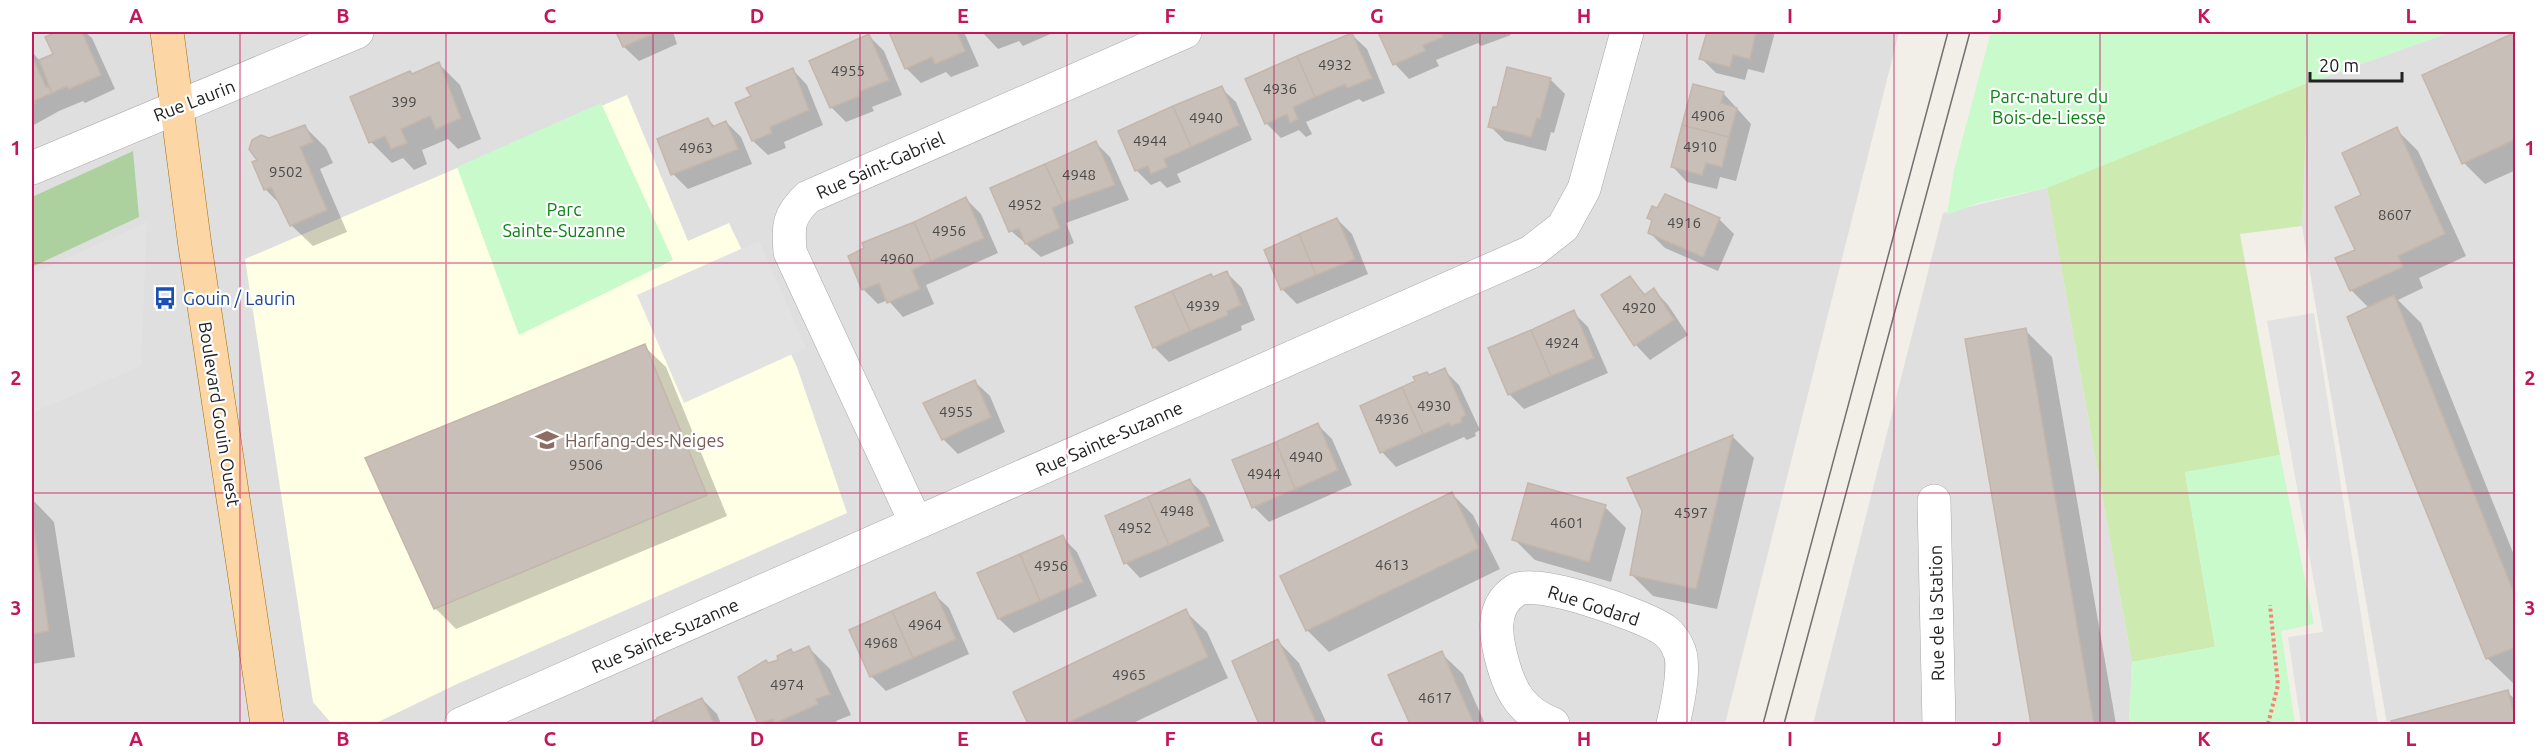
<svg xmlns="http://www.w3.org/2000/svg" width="2547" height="756" viewBox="0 0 2547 756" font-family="Ubuntu,sans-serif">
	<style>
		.residential { fill: #e0dfdf }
		.education { fill: #ffffe5 }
		.grass { fill: #cdebb0 }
		.forest { fill: #add19e }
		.park { fill: #c8facc }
		.parking { fill: #e2e2e2 }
		.shadow { fill: #0003 }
		.building { fill: #c7bfb8; stroke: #c4b6ab; stroke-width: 1.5 }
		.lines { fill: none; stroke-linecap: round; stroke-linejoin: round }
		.minor-casing { stroke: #a9a9a9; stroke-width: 34 }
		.major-casing { stroke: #a06b00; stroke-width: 34 }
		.path { stroke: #fa8072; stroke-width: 4; stroke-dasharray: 3 3; stroke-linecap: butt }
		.minor { stroke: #fff; stroke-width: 33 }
		.major { stroke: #fcd6a4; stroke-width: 33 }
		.tram { stroke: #707070; stroke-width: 1.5 }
		.grid { fill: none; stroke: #c2185b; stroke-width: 1.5; stroke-opacity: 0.55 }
		.labels { text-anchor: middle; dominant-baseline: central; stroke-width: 4.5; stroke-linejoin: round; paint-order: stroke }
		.number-label { font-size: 15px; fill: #4b4948 }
		.park-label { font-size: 18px; fill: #0c8416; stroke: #fff }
		.street-label { font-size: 18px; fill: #222; stroke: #fff }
		.transit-label { font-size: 18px; fill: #164399; stroke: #fff; text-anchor: start }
		.education-label { font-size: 18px; fill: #785e54; stroke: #fff; text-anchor: start }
		.neatline { fill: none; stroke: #c2185b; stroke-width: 2 }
		.grid-label { font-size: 20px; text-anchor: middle; font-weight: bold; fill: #c2185b }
	</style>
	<rect width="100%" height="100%" fill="#f2efe9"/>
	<path class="residential" d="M32 32H1899L1725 724H32Z
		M2451 32H2515V724H2387L2302 226 2308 83Z
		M2047 188 2132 662 2129 724H1813L1943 213Z"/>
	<path class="education" d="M627 95 688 241 729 223 797 367 847 513 457 684 374 724H332L313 702 245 259Z"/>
	<path class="grass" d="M2101 32H2324L2308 83 2302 226 2240 234 2280 455 2185 473 2215 647 2132 662 2047 188Z"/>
	<path class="forest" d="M133 151 139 217 32 267V197Z"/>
	<path class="park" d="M1991 32H2451L2308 83 2047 188 1978 203 1947 215 1954 170Z
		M601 103 673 260 519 335 457 167Z
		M2280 455 2314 624 2281 631 2295 724H2129L2132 662 2215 647 2185 472Z"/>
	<path class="parking" d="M147 222 141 366 32 413V274Z
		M759 241 806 348 684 403 637 295Z
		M2314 313 2378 724H2301L2288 637 2323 632 2267 321Z"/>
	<path class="shadow" d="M60 32H85L92 38 115 89 85 103 83 101 59 111 32 126V52L40 61 55 55 47 37Z
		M618 32H673L677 44 639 61 624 47Z
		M891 32H964L979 66 951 77 946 72 921 83 906 68Z
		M982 32H1055L1023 46 1019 41 998 49Z
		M1380 32H1509L1511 35 1481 46 1478 43 1436 60 1439 66 1409 79 1395 64Z
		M1708 32H1775L1764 73 1748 69 1745 80 1716 73 1701 58Z
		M2516 34V170L2485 184 2464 163Z
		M1352 35 1367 49 1385 93 1363 102 1359 99 1306 122 1312 134 1306 137 1299 130 1281 138 1266 123Z
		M869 36 884 51 902 95 872 107 874 111 846 122 831 107Z
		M439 64 460 85 481 139 458 149 448 139 422 150 427 164 414 170 403 158 392 163 371 142 412 75Z
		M793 70 807 85 823 125 784 142 786 148 768 155 753 141 737 104 753 97Z
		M1550 79 1565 94 1554 133 1551 132 1546 151 1505 141 1490 126 1498 108Z
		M1221 88 1236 102 1252 140 1177 174 1181 182 1167 188 1160 181 1151 185 1136 170Z
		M1723 93 1751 124 1736 181 1720 177 1717 189 1687 182 1673 167Z
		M708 119 715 127 726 122 741 137 752 164 688 189 673 174Z
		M305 127 326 148 333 163 320 169 347 232 313 246 291 225 279 203 265 189 259 161Z
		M2396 129 2418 151 2466 256 2419 278 2423 288 2398 300 2421 323 2516 560 2514 684 2487 658 2369 308 2352 291 2337 259 2357 250 2363 196Z
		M1096 143 1110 157 1129 200 1066 223 1074 243 1041 257 1011 231Z
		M966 199 981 214 998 253 926 285 934 304 903 317 888 300 878 304 863 289V244Z
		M1649 218 1719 219 1734 234 1718 271 1665 248 1650 233 1653 222Z
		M1337 219 1352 234 1368 274 1297 304 1282 289Z
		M1227 273 1242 288 1255 320 1241 326 1242 330 1169 362 1154 347 1213 279Z
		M1630 278 1646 295 1654 290 1668 305 1688 335 1650 360 1636 345Z
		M1573 312 1588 327 1608 373 1524 409 1509 394Z
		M2025 330 2052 357 2116 724H2033L1967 340Z
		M644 346 666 367 727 516 456 629 435 608Z
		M1444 370 1459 385 1480 430 1475 433 1476 436 1467 440 1464 437 1396 467 1382 452 1430 376Z
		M975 382 990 396 1005 432 958 454 943 439Z
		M1317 424 1332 439 1352 485 1269 522 1254 507Z
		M1733 437 1754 458 1717 609 1653 596 1632 575 1644 510 1629 479Z
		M1190 481 1205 495 1224 541 1140 578 1126 563 1107 517Z
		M1452 494 1473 515 1500 569 1329 652 1308 631 1282 576Z
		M32 499 54 522 75 657 32 664Z
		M1605 507 1626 528 1611 582 1535 560 1514 539Z
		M1062 537 1077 552 1097 596 1014 633 999 619Z
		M934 594 949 608 969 654 886 691 871 676Z
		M1185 611 1207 632 1228 678 1131 724H1030L1015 692Z
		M1278 641 1299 663 1327 724H1261L1234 662Z
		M809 648 830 669 851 715 836 721 838 724H759L740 678 780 660 791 651 794 654Z
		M1441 653 1463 674 1485 724H1411L1390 676Z
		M2507 692 2516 700V724H2393V722Z
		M702 699 717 714 721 724H644Z"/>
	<path class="building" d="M57 32H82L101 75 69 89 67 86 52 93 39 60 53 54 45 37Z
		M616 32H658L623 47Z
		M889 32H957L965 51 935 64 932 57 905 69Z
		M1378 32H1441L1443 37 1423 45 1425 51 1393 65Z
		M1707 32H1756L1750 59 1733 55 1730 67 1699 59Z
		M2516 32V139L2462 164 2422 75Z
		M1352 33 1372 78 1347 88 1345 84 1315 97 1297 56Z
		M869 34 889 80 859 92 860 96 830 108 809 61Z
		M32 56 46 87 48 86 52 93 34 101 35 104 32 105Z
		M1297 56 1315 97 1293 107 1298 119 1290 123 1287 114 1265 124 1245 79Z
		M439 62 461 118 436 129 430 116 401 129 407 143 391 149 385 136 369 143 350 97 410 71 412 74Z
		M1507 67 1551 78 1540 119 1537 118 1531 137 1488 127 1493 107H1497Z
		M793 68 809 110 770 127 772 133 752 141 735 103 751 96 746 88Z
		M1693 84 1724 92 1721 103 1737 108 1729 137 1682 125Z
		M1222 86 1239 125 1191 147 1173 106Z
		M1173 106 1191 147 1164 159 1167 167 1151 174 1148 166 1135 171 1118 131Z
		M708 118 712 127 726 121 738 149 671 175 657 139Z
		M305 125 313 142 300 147 327 210 290 226 271 187 264 190 252 162 257 160 249 149 252 140 261 135 269 138Z
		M1682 125 1729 137 1722 167 1706 163 1702 175 1671 167Z
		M2397 127 2445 234 2398 256 2403 267 2350 291 2335 258 2355 250 2335 207 2361 195 2342 153Z
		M1096 141 1115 185 1063 203 1045 164Z
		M1045 164 1063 203 1052 208 1060 228 1025 244 1019 228 1009 232 990 188Z
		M1665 194 1720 218 1703 257 1648 233 1652 220 1647 218 1652 206 1657 208Z
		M966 197 984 238 931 261 914 222Z
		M1337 218 1355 259 1316 275 1299 234Z
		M914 222 931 261 912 270 920 289 887 303 879 283 862 290 848 256 864 248 862 243Z
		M1299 234 1316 275 1281 290 1264 250Z
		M1227 271 1241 305 1227 311 1228 315 1190 331 1172 291 1211 274 1213 277Z
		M1630 276 1644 295 1654 288 1674 320 1634 346 1601 295Z
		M1172 291 1190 331 1153 348 1135 307Z
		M2394 295 2516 598V647L2486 659 2347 317Z
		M1574 310 1594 358 1551 376 1531 330Z
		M2026 328 2094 724H2031L1965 339Z
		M1531 330 1551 376 1508 395 1488 348Z
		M645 344 707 495 434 609 365 458Z
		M1445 368 1466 415 1461 418 1462 422 1451 426 1449 423 1423 434 1402 387 1415 381 1413 377 1427 372 1429 375Z
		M975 380 991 417 942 440 923 403Z
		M1402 387 1423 434 1380 453 1360 406Z
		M1318 423 1338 470 1295 489 1276 442Z
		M1733 435 1696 589 1630 575 1642 511 1627 478Z
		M1276 442 1295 489 1252 508 1232 460Z
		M1190 479 1210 526 1169 545 1148 497Z
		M1528 483 1606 505 1589 562 1512 540Z
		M1452 492 1479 548 1306 631 1280 576Z
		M1148 497 1169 545 1124 564 1105 516Z
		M32 516 49 631 32 634Z
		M1063 535 1083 582 1040 601 1020 554Z
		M1020 554 1040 601 998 619 977 573Z
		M935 592 956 639 913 658 892 611Z
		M1186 609 1208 657 1065 724H1028L1013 692Z
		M892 611 913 658 870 677 849 630Z
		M1278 639 1317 724H1259L1232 661Z
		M809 646 830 694 816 699 818 704 774 724 773 719 758 724 738 677 766 660 768 663 778 660 777 656 791 649 793 653Z
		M1442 651 1474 724H1410L1388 675Z
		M2508 690 2516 724H2392L2391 721Z
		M702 698 714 724H659L657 718Z"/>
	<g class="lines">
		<g class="minor-casing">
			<path id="minor" d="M32 168 357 32
				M1934 501 1939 724
				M916 523 790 252C788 225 788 216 808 197L1185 32
				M461 724 1531 252 1563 227 1584 189 1627 32
				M1553 724C1524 713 1511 694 1503 664 1496 639 1489 607 1516 590 1535 577 1645 616 1664 630 1669 633 1676 642 1678 648 1687 663 1677 707 1673 724"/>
		</g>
		<g class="major-casing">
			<path id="major" d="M167 32 195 246 267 724"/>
		</g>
		<path class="path" d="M2268 724 2278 685 2270 605"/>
		<use href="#minor" class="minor"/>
		<use href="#major" class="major"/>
		<path class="tram" d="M1763 724 1948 32
			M1784 724 1970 32"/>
	</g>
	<path class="grid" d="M240 32V724M446 32V724M653 32V724M860 32V724M1067 32V724M1274 32V724M1480 32V724M1687 32V724M1894 32V724M2100 32V724M2307 32V724M32 263H2516M32 493H2516"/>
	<defs>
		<g id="bus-bare" transform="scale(1.8)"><path d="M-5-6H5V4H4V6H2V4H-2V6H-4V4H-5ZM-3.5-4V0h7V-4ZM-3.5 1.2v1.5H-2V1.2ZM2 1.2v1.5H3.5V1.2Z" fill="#1a4fb4" stroke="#fff" stroke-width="2.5" paint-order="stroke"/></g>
		<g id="school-bare" transform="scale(1.8)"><path d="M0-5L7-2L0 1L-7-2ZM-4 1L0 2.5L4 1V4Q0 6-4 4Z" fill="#8d6e63" stroke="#fff" stroke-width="2.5" paint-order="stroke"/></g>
	</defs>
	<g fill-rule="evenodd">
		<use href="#bus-bare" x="165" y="298"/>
		<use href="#school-bare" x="547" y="440"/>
	</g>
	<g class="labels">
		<g class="number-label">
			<text x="1335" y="64">4932</text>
			<text x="848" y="70">4955</text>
			<text x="1280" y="88">4936</text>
			<text x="404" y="101">399</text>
			<text x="1708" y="115">4906</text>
			<text x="1206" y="117">4940</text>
			<text x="1150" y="140">4944</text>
			<text x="1700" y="146">4910</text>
			<text x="696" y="147">4963</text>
			<text x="286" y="171">9502</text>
			<text x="1079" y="174">4948</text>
			<text x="1025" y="204">4952</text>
			<text x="2395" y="214">8607</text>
			<text x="1684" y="222">4916</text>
			<text x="949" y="230">4956</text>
			<text x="897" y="258">4960</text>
			<text x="1203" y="305">4939</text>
			<text x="1639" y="307">4920</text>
			<text x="1562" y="342">4924</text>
			<text x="1434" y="405">4930</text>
			<text x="956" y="411">4955</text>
			<text x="1392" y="418">4936</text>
			<text x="1306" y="456">4940</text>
			<text x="586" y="464">9506</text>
			<text x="1264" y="473">4944</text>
			<text x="1177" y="510">4948</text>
			<text x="1691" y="512">4597</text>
			<text x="1567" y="522">4601</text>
			<text x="1135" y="527">4952</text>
			<text x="1392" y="564">4613</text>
			<text x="1051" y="565">4956</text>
			<text x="925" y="624">4964</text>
			<text x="881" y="642">4968</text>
			<text x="1129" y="674">4965</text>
			<text x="787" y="684">4974</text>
			<text x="1435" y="697">4617</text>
		</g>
		<g class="park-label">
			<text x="2049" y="96">Parc-nature du<tspan x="2049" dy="21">Bois-de-Liesse</tspan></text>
			<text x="564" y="209">Parc<tspan x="564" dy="21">Sainte-Suzanne</tspan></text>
		</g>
		<g class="street-label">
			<text transform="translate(194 100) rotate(-21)">Rue Laurin</text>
			<text transform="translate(880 165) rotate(-24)">Rue Saint-Gabriel</text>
			<text transform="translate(220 414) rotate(81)">Boulevard Gouin Ouest</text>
			<text transform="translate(1109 438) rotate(-24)">Rue Sainte-Suzanne</text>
			<text transform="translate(1594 605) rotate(18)">Rue Godard</text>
			<text transform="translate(1936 613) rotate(-91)">Rue de la Station</text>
			<text transform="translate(665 635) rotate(-24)">Rue Sainte-Suzanne</text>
		</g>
		<g class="transit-label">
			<text x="183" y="298">Gouin / Laurin</text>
		</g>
		<g class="education-label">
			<text x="565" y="440">Harfang-des-Neiges</text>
		</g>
	</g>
	<rect width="2547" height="756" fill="none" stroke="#ffffff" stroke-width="66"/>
	<path d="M2310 72v9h92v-9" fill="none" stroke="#222222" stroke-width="3"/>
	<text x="2319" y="72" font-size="18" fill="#222222" stroke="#ffffff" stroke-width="4.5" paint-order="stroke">20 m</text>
	<rect x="33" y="33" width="2481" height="690" class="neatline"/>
	<g class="grid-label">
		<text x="136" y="23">A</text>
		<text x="343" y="23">B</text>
		<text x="550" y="23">C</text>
		<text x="757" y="23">D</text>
		<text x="963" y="23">E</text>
		<text x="1170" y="23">F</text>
		<text x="1377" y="23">G</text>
		<text x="1584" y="23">H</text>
		<text x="1790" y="23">I</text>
		<text x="1997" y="23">J</text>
		<text x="2204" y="23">K</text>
		<text x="2411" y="23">L</text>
		<text x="16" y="155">1</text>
		<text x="2530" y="155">1</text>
		<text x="16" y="385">2</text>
		<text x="2530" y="385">2</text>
		<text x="16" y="615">3</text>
		<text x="2530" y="615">3</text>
		<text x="136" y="746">A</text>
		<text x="343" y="746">B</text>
		<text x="550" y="746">C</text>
		<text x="757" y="746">D</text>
		<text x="963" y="746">E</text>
		<text x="1170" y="746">F</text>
		<text x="1377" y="746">G</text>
		<text x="1584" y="746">H</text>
		<text x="1790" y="746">I</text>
		<text x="1997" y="746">J</text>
		<text x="2204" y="746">K</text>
		<text x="2411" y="746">L</text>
	</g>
</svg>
